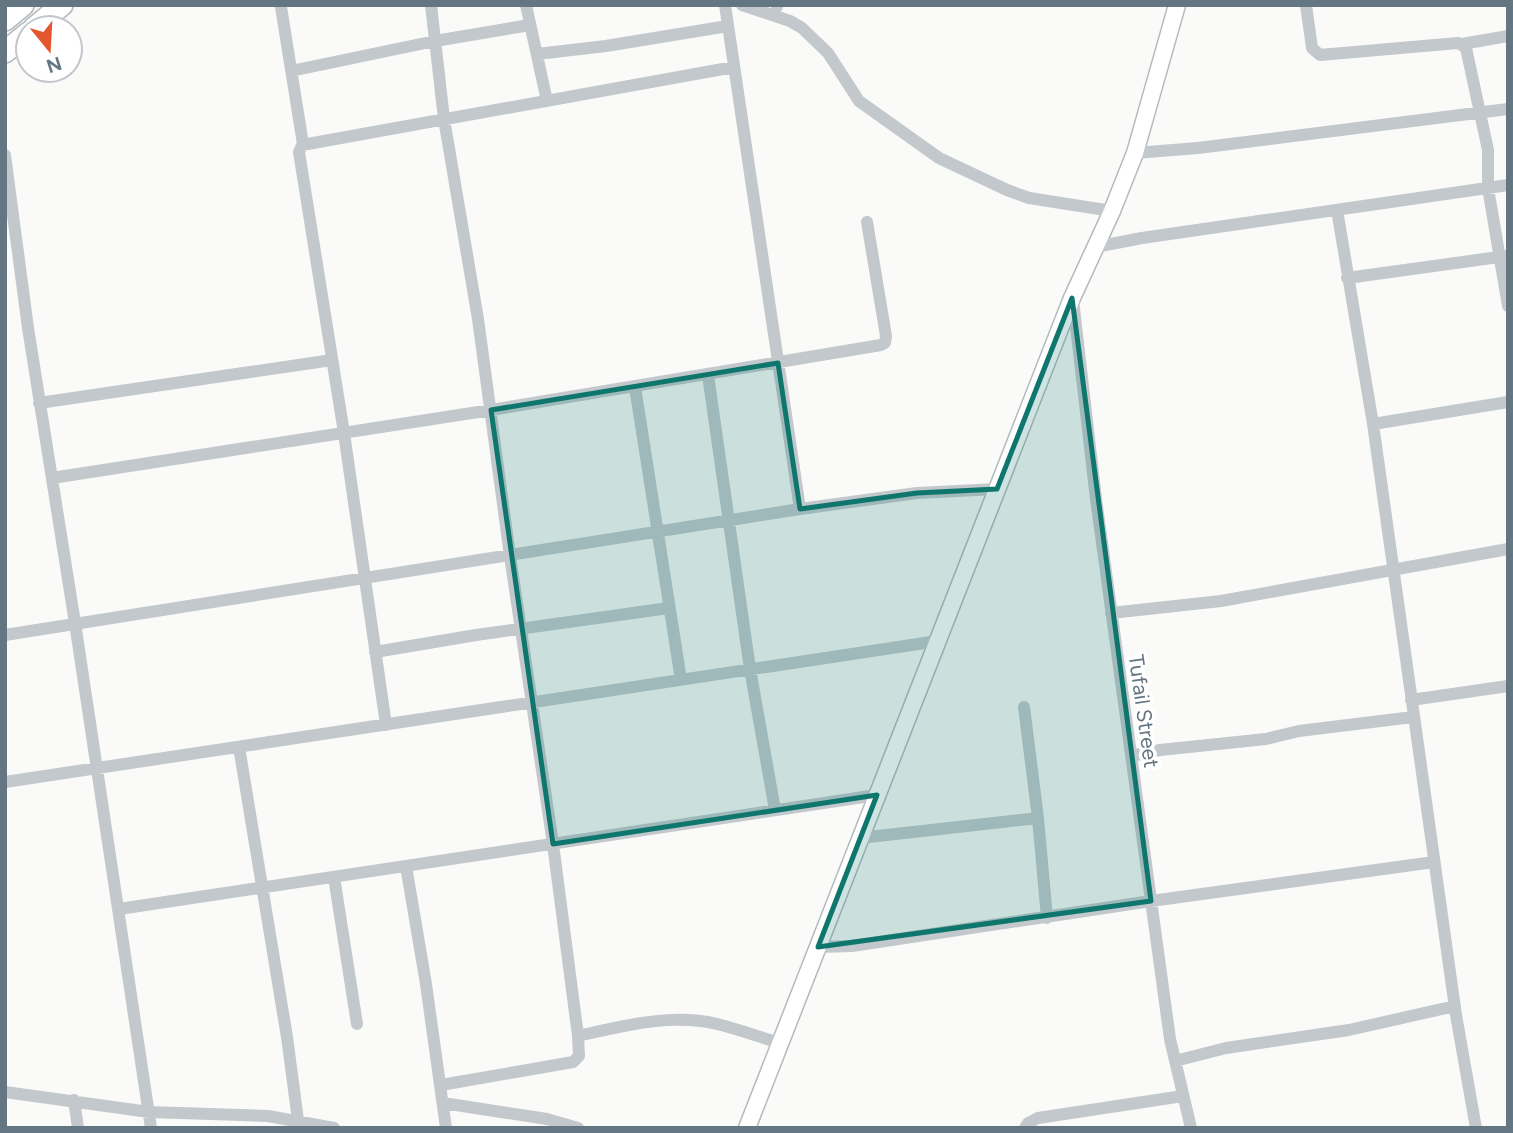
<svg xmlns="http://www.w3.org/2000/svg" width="1513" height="1133" viewBox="0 0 1513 1133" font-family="Figtree,sans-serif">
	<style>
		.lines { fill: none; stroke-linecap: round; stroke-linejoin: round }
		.secondary-casing { stroke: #b3babf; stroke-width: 19 }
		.highway-casing { stroke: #b4b9bd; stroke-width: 24 }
		.street { stroke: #c3c8cc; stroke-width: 12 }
		.secondary { stroke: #fff; stroke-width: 16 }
		.highway { stroke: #fff; stroke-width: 21 }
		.marked { fill: #0f766e; fill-opacity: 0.2; stroke: #0f766e; stroke-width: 5; stroke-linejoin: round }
		.labels { text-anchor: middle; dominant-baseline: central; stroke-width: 7; stroke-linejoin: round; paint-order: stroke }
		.street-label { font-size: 21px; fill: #657683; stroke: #fff }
	</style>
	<rect width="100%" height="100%" fill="#fafaf8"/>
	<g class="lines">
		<g class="secondary-casing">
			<path id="secondary" d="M747 1128 1072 298 1112 211 1135 153 1177 5"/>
		</g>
		<g class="highway-casing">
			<path id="highway" d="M5 20 23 5
				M34 28 62 5
				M5 52 28 33"/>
		</g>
		<path class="street" d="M431 5 444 119 478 319 510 556 553 844 578 1036C623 1026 671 1013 717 1024 738 1029 759 1037 780 1043
			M526 5 547 101
			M725 5 800 509
			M742 5 790 21 802 28 828 53 859 101 939 158 1007 190 1029 198 1112 211
			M777 5V7
			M1306 5 1312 48 1320 55 1458 43 1466 48 1488 150V188L1508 306
			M281 7 303 144
			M1462 44 1508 36
			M537 54 606 46 728 26
			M291 71 435 41 530 25
			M1135 153 1198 148 1508 109
			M5 155 28 328 75 623 151 1128
			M1337 210 1373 424 1456 1015 1476 1128
			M1095 247 1142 238 1508 185
			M1347 278 1506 256
			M1073 300 1096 499 1170 1039 1191 1128
			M708 375 750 669 775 810
			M635 387 681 680
			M39 403 332 360
			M1373 424 1508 402
			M52 478 491 410 881 345 885 343 886 336 867 222
			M1111 613 1221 601 1508 549
			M5 635 800 509 917 493 997 489
			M375 652 476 635 669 608
			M1411 700 1508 686
			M1024 707 1038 818 1047 918
			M386 725 344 433 299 152 302 145 734 67
			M239 747 287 1037 299 1128
			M1131 756 1160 750 1266 739 1299 731 1413 717
			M5 782 938 641
			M860 838 1038 818
			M406 866 426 984 446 1128
			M334 877 357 1024
			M119 909 877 795
			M818 947 852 946 1151 901 1434 862
			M1175 1061 1226 1048 1349 1030 1455 1006
			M441 1085 573 1062 579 1056 578 1036
			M5 1092 149 1112 268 1116 334 1128
			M74 1100 78 1128
			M443 1103 547 1119 578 1128
			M1025 1128 1028 1123 1038 1118 1183 1096"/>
		<use href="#secondary" class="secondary"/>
		<use href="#highway" class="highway"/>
	</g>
	<path class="marked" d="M1072 298 1151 901 818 947 877 795 553 844 491 410 778 363 800 509 917 493 997 489Z"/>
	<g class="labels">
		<g class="street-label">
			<text transform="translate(1144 711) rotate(82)">Tufail Street</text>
		</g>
	</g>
	<rect width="1513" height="1133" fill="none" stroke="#657683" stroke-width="14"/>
	<g transform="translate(49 49) rotate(162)"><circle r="33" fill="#ffffff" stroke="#c1c8cd" stroke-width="2"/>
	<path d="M0-5L12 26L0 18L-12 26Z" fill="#e4572e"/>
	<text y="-10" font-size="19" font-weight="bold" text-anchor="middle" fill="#657683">N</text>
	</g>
</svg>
